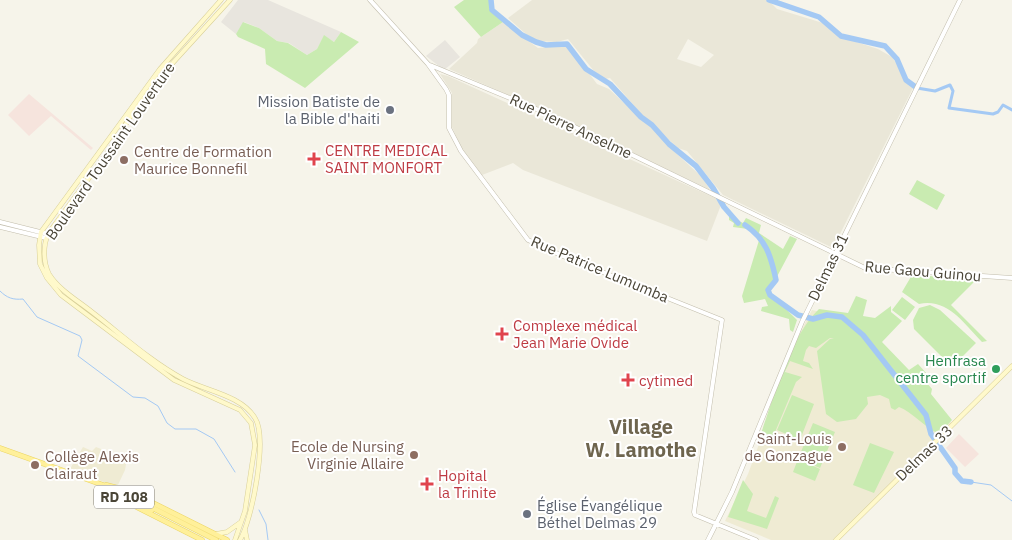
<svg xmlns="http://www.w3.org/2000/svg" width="1012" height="540" viewBox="0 0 1012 540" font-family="'IBM Plex Sans',sans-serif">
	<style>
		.residential { fill: #eae7d8; fill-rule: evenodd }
		.industrial { fill: #e8e5de }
		.education { fill: #efebd3 }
		.medical { fill: #f6e4dd }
		.green { fill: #c9ebb1 }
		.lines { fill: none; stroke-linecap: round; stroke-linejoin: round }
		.stream { stroke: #a4c9f4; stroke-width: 1 }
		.canal { stroke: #a4c9f4; stroke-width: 3 }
		.river { stroke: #a4c9f4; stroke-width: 5.5 }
		.tertiary-casing { stroke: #c2bdac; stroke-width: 5 }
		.secondary-casing { stroke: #d8cf98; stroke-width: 5 }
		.primary-casing { stroke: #ead464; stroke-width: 5.5 }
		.tertiary { stroke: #fff; stroke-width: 4 }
		.secondary { stroke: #fff9cb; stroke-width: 4 }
		.primary { stroke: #fff09a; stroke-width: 4.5 }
		.worship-dot { fill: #6b7280; stroke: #fff; stroke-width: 2 }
		.health-dot { fill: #e0444e; stroke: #fff; stroke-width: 2 }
		.education-dot { fill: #8d6e63; stroke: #fff; stroke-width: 2 }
		.leisure-dot { fill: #2e9e5b; stroke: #fff; stroke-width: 2 }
		.labels { text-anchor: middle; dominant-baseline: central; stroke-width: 4; stroke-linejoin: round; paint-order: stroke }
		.shield { fill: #fff; stroke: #807d73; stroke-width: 1 }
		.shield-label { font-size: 14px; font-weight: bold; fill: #4a4537 }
		.worship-label { font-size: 15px; fill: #5b616d; stroke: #fff; text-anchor: end }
		.street-label { font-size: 15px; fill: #4a4537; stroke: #fff }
		.health-label { font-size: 15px; fill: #be3a42; stroke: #fff; text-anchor: start }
		.education-label { font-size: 15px; fill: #785e54; stroke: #fff; text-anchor: start }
		.leisure-label { font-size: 15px; fill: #27864d; stroke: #fff; text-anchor: end }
		.district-label { font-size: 20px; font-weight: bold; fill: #6e654e; stroke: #fff }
	</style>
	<rect width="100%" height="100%" fill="#f6f4ea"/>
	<path class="residential" d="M532 0H768L777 9 823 23 847 39 878 49 892 57 913 88 833 248 723 195 687 151 678 148 644 117 610 78 605 79 594 71 568 39 557 42 537 41 527 35 508 18ZM688 39 714 55 701 67 677 59Z
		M503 22 538 48 568 45 597 84 609 89 640 118 650 124 663 137 665 143 703 178 710 190 561 118 449 69 477 43 478 39Z
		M440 74 448 76 715 198 721 205 707 241 523 170 513 163 482 175 464 153 452 127V93Z"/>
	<path class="industrial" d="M238 0H268L341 32 334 42 324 36 317 49 307 55 289 43 277 41 259 28 244 22 236 34 221 22Z
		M445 40 460 57 444 70 426 56Z"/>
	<path class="education" d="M812 310 870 323 878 343 941 408 951 423 836 540H771L725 521 748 474 799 335Z
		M83 447 92 451 96 447 127 459 125 470 117 487 70 469Z"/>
	<path class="medical" d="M29 94 93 148 91 150 51 116 29 136 8 115Z
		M959 434 979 454 965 467 946 448Z"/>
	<path class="green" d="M464 0H489V8L503 22 481 37 454 7Z
		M243 22 259 28 277 41 288 43 307 55 317 49 324 35 334 42 341 32 359 42 305 88 266 64 265 49 238 37 236 34Z
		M917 180 945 195 937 210 909 194Z
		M729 216 743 223 746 218 761 225 759 233 783 249 790 236 797 239 772 286 766 289 768 295 779 302 797 320 793 332 790 330 789 319 761 311 762 307 768 306 765 299 744 303 742 296 760 237 748 229 733 227 734 223 729 220Z
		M912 275 977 279 951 305 987 341 982 342C964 324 948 298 919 304L902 292Z
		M856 296 867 300 863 316 875 318 891 306V312L902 321 882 342 909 370 918 364 928 375 926 382 932 389 931 394 952 420 939 434C926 428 912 412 899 407L895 410 891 408 889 399 880 395 867 397 868 404 856 419 837 422 826 414 817 351 830 339 834 338H830L816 348 809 346 806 350 803 361 809 363 813 369 790 361 785 372 802 377 796 382 773 437 769 443 759 439C774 398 788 339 819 309L848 313Z
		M902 297 915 307 905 320 892 310Z
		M930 305 940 310 976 343 952 367 914 329 913 320 919 308Z
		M792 395 814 404 800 440 777 430Z
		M813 423 835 432 820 468 798 459Z
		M870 443 894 452 874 493 853 485Z
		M798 459 820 469 815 481 793 472Z
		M743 480 753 494 747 511 766 518 775 496 779 498 767 529 728 517Z"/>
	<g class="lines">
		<path class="stream" d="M0 291C7 298 13 300 23 299L37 317 80 336 82 340 78 356 133 397 145 398 158 406 167 423 175 429H196L214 439 235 472
			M971 482 991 485 1012 501
			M259 510 266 524 268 540"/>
		<path class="canal" d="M917 88 935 91 950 85 953 91 949 108 993 114 998 112 1003 105 1012 110"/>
		<path class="river" d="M491 0 492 10 522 35 536 42 546 45 567 44 586 69 610 84 641 117 652 125 669 144 696 166 713 188 724 207 738 223
			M769 0 819 17 841 36 885 46 897 59 906 80 917 88
			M745 225C766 239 771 256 776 280L768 290 770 295 798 315 813 319 827 315 842 317 863 335 926 415 931 434 955 468V473L962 481 971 482"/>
		<g class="tertiary-casing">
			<path id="tertiary" d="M370 0 428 64 446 89 449 95V128L461 151 528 240 565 257 722 320 694 512 695 515 756 540
				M430 65 546 113 865 268 1012 278
				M0 222 48 234
				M0 227 46 238
				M708 540 732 492 802 322 960 0"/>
		</g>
		<g class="secondary-casing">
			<path id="secondary" d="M221 0 160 69 41 232 39 245 40 264 47 278 61 295 174 380 240 410 251 423 255 445 245 511 235 540
				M230 0 159 78 130 117 116 141 48 234C43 246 43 262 49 274 59 290 77 300 92 312 122 335 150 361 183 379 206 391 241 395 255 418 268 438 252 520 240 540
				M245 530 247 540
				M216 534 227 532 241 522
				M836 540 1012 366"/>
		</g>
		<g class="primary-casing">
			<path id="primary" d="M0 448 117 490 216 540
				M106 485 129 491 227 540
				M102 487 107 492 202 540
				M127 498 152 510"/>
		</g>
		<use href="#tertiary" class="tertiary"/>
		<use href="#secondary" class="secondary"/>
		<use href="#primary" class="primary"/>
	</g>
	<g class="worship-dot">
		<circle cx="390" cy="110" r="5"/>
		<circle cx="527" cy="514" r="5"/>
	</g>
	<g class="health-dot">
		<path d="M311.5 151.5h5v5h5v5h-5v5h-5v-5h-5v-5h5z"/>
		<path d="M499.5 326.5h5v5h5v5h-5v5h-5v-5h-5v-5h5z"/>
		<path d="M625.5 372.5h5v5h5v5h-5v5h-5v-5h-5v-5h5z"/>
		<path d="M424.5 476.5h5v5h5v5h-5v5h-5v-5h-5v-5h5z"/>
	</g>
	<g class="education-dot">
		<circle cx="124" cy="160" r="5"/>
		<circle cx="842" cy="447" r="5"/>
		<circle cx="414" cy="455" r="5"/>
		<circle cx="35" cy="465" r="5"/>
	</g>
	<circle class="leisure-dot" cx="996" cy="369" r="5"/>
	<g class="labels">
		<rect class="shield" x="94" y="485.5" width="60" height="23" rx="4"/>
		<g class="shield-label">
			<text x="124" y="497">RD 108</text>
		</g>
		<g class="worship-label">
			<text x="380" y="101">Mission Batiste de<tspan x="380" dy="17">la Bible d'haiti</tspan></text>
			<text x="537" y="505" text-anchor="start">Église Évangélique<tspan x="537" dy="17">Béthel Delmas 29</tspan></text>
		</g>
		<g class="street-label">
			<text transform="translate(571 126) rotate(25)">Rue Pierre Anselme</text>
			<text transform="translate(110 151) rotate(-55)">Boulevard Toussaint Louverture</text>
			<text transform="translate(828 267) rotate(-64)">Delmas 31</text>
			<text transform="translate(600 269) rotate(23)">Rue Patrice Lumumba</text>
			<text transform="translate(923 271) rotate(5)">Rue Gaou Guinou</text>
			<text transform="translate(924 453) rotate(-44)">Delmas 33</text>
		</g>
		<g class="health-label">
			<text x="325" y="150">CENTRE MEDICAL<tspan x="325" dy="17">SAINT MONFORT</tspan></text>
			<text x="513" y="325">Complexe médical<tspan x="513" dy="17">Jean Marie Ovide</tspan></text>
			<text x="639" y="380">cytimed</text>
			<text x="438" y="475">Hopital<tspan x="438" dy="17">la Trinite</tspan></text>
		</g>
		<g class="education-label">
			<text x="134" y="151">Centre de Formation<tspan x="134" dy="17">Maurice Bonnefil</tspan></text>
			<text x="832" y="438" text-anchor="end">Saint-Louis<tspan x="832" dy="17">de Gonzague</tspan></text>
			<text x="404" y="446" text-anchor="end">Ecole de Nursing<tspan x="404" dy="17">Virginie Allaire</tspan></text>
			<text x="45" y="456">Collège Alexis<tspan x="45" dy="17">Clairaut</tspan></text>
		</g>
		<g class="leisure-label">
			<text x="986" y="360">Henfrasa<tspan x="986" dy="17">centre sportif</tspan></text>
		</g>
		<g class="district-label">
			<text x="641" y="426">Village<tspan x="641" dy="23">W. Lamothe</tspan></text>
		</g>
	</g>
</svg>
